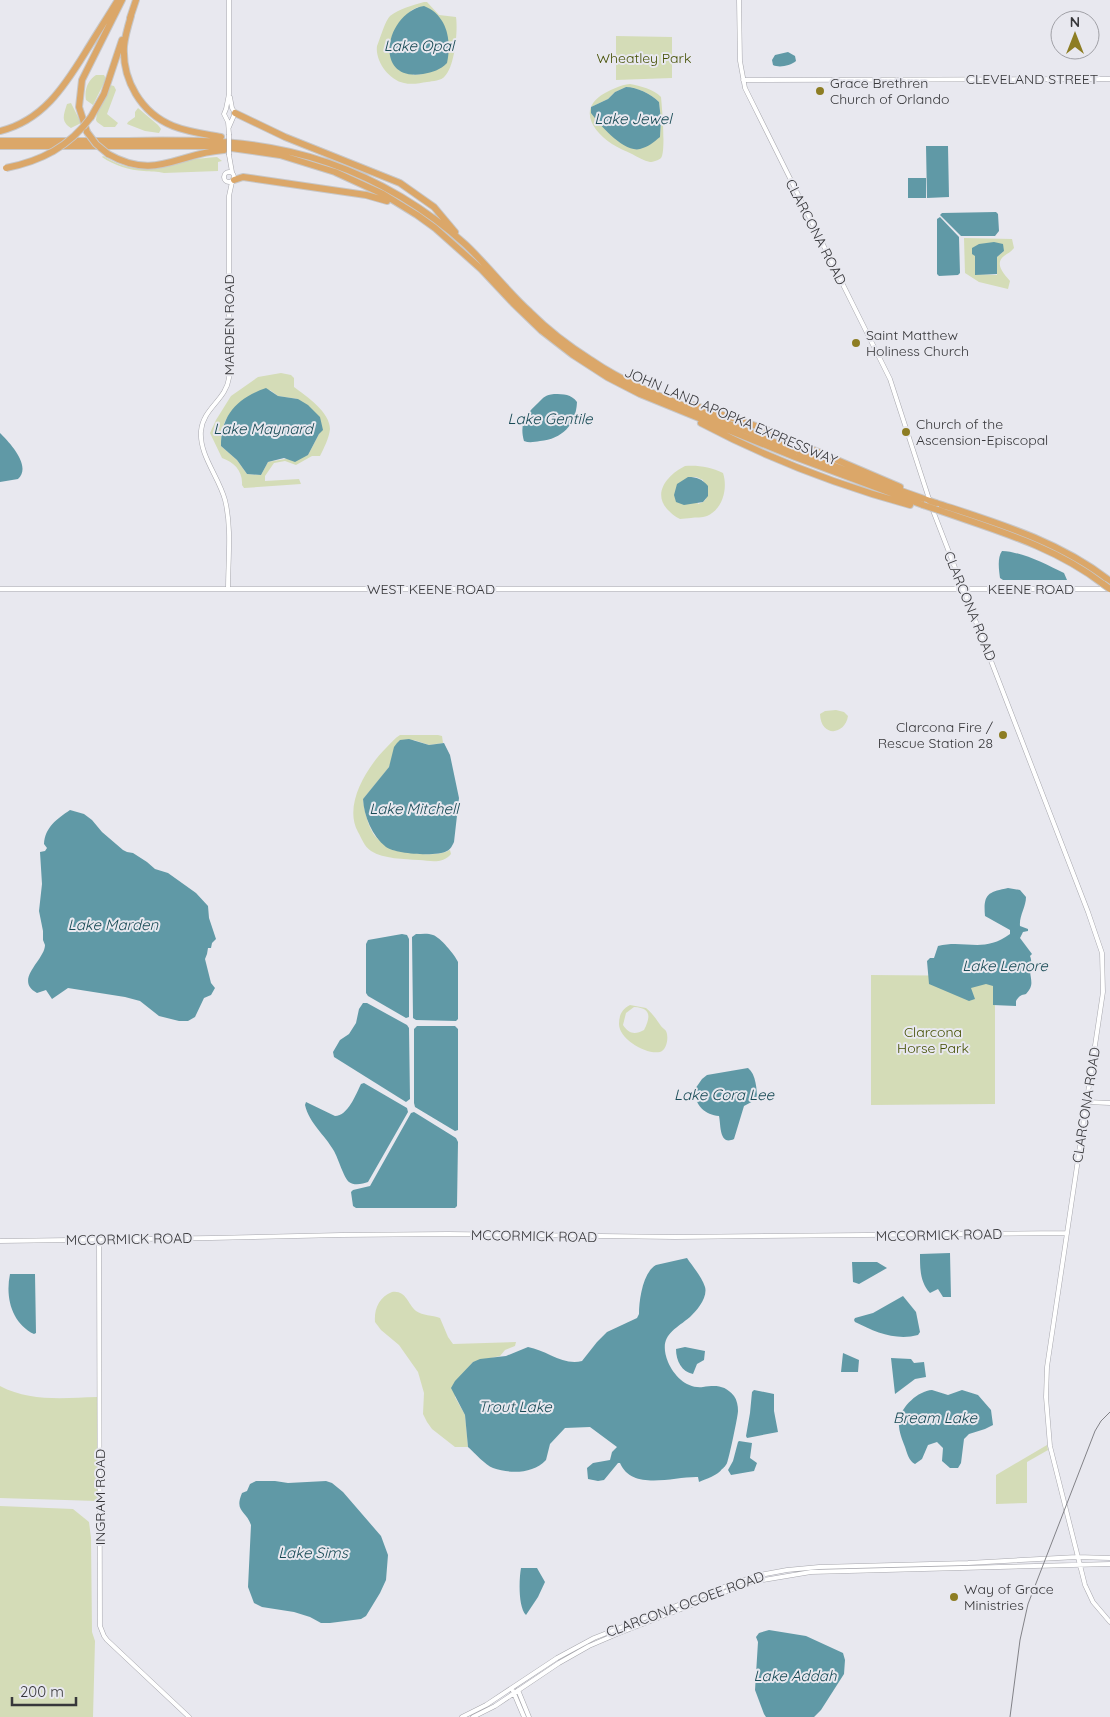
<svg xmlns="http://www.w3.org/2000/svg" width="1110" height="1717" viewBox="0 0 1110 1717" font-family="Quicksand,sans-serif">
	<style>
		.green { fill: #d4dcb7; fill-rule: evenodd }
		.water { fill: #6099a6 }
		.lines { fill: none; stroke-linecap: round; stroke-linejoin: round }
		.secondary-casing { stroke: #a7a7ad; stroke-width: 5 }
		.highway-casing { stroke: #c7c7c8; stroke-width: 8 }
		.secondary { stroke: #fff; stroke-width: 4 }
		.highway { stroke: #dba769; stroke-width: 6 }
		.rail { stroke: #828287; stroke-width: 1 }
		.secondary-bridge-casing { stroke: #a7a7ad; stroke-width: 5; stroke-linecap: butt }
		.highway-bridge-casing { stroke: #c7c7c8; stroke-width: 8; stroke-linecap: butt }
		.secondary-bridge { stroke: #fff; stroke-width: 4 }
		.highway-bridge { stroke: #dba769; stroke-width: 6 }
		.poi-dot { fill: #8d7d23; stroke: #e8e8ef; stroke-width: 2 }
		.labels { text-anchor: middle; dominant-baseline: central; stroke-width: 4; stroke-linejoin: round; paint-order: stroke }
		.park-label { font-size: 14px; fill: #455004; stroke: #e8e8ef }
		.street-label { font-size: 14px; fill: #37373a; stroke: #e8e8ef }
		.poi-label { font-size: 14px; fill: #37373a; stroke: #e8e8ef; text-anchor: start }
		.water-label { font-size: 15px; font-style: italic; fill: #194b56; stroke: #e8e8ef }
	</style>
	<rect width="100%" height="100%" fill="#e8e8ef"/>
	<path class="green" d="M424 2H427L439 15 456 17C458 30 455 66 445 76 441 81 433 81 427 82 420 83 412 85 404 83 389 80 375 61 377 46 380 39 385 21 390 16 399 9 413 5 424 2ZM418 7 423 74 413 75 400 22 412 10Z
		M616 36 672 37V78L616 80Z
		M96 75H104L106 79 93 105 86 100C84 90 88 80 96 75Z
		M630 84C640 86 654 89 661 97 662 107 666 152 661 158 659 160 653 162 650 162 644 161 638 157 632 154 626 151 618 148 612 144 591 130 578 108 605 93 613 89 620 85 630 84ZM626 87C637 87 651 94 659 102L661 120 660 137 591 107 608 99 615 92Z
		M110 85 114 86 116 90 107 114 118 123 115 127H104L97 122 96 120 97 113Z
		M71 103 81 123 71 128C60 121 64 114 67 104Z
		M138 108 158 125 161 129 159 133 145 131 127 124 128 122 135 117V112Z
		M103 156C138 177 154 167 190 160 199 158 208 158 217 157L222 161 218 162V171L164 173C157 171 151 172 144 171 129 170 115 166 102 157Z
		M964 238 1012 239 1014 248C1011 252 1008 253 1004 256 994 264 1004 274 1010 281L1008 289 979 282 965 273ZM1004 251 997 257V275L975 274V256Z
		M281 373 291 375 294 378V387C306 396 330 412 330 429 329 438 324 448 320 456H312L296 465 285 461 274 463 265 476V481L299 479 301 484 244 488 242 485C243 471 234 462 222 458L210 433 216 420 231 396 258 377ZM270 390 278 396 298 399 319 434 308 455 268 462 261 475 247 474 237 460 221 446C221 408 240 404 270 390Z
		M685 466C698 465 711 467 723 473 728 488 723 509 707 516 702 518 696 517 691 518 688 518 683 519 680 519 675 517 670 512 667 509 652 492 669 474 685 466ZM688 477H696L703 480 706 499 703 502 698 504Z
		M836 710 844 712 848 716C845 735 821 738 820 714L825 711Z
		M400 735H438L442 736 443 743 429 745 414 740 392 759 389 767 382 776 363 799C364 810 369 832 378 839 393 851 432 860 450 850L451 854C443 864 431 861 419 860 404 859 384 859 371 851 364 846 362 839 358 832 343 805 367 767 386 748 391 743 395 738 400 735Z
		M871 975 995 976V1104L871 1105Z
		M630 1005 646 1008C653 1014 656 1019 661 1026 662 1028 665 1029 666 1031 669 1037 667 1050 660 1052 646 1055 619 1039 619 1024 619 1015 622 1009 630 1005ZM634 1007C651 1008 651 1016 644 1030 635 1035 629 1034 623 1025L626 1013Z
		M392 1292C406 1290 407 1303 416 1311 423 1316 432 1315 440 1318L448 1337 453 1344 516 1342 515 1346 505 1350 500 1356 473 1362 466 1370 455 1397 465 1415 468 1447H455L432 1429 427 1422 423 1414 424 1393 418 1372 399 1345 381 1330 375 1322C374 1309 379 1297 392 1292Z
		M0 1386C30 1402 64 1398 97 1397V1501L0 1498Z
		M1047 1445 1048 1450 1027 1462V1503L996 1504V1475Z
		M0 1506 73 1509 89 1522 91 1538 92 1632 95 1641 93 1717H0Z"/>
	<path class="water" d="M424 6C447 15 452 40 447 63 440 70 433 72 423 74 371 82 386 12 424 6Z
		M788 52 795 56 796 61C790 66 779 68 773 65L772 60 775 55Z
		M626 87C637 87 651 94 659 102L661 120 660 137C654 142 648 147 640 149 624 153 600 125 591 113V107L608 99 615 92Z
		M926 146H948L949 197 927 198Z
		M908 178H926V198H908Z
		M996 212 998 214 999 231 995 236H961L940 215 942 213Z
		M940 217 959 237 960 273 958 275 939 276 937 274V219Z
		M994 242 1003 244 1004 251 997 257V274L975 275V256L972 254V248L979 244Z
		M266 388 278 396 298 399 308 405 320 417 323 430 319 434 308 455 295 462 284 458 268 462 261 475 247 474 237 460 221 446C221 415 237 398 266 388Z
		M554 394C564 394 571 394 577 402 576 425 562 439 540 441 534 442 529 443 524 441 519 424 526 414 538 403 544 397 545 395 554 394Z
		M0 433C10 443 32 466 18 479L0 482Z
		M688 477C697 477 702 479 708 486V496L703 502 684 505 676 502 674 495 677 484Z
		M1002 551C1023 552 1045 564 1064 573L1067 580H1003L1000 578C999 570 997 558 1002 551Z
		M409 739 429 745 444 743 450 755 459 798 454 842C452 846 451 849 447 851 437 857 395 854 386 847 372 836 364 816 363 799L389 767 394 747 397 743 400 740Z
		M70 810 84 814 92 820 102 832 123 850 127 852 133 853 147 862 155 869 168 873 196 893 208 906 209 918 216 939 212 943 211 948H208L207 954 205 959 211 983 215 988 211 995 204 998 195 1017 188 1021H179L159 1016 140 1001 125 997 68 988 52 999 46 990 37 993C13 980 45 960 45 945L43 940V931L39 911 42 884 40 852 45 851 47 848 44 844C45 827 57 819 70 810Z
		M1008 888 1020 890 1026 897C1026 907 1019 916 1020 926L1028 929V931L1023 932 1020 938 1032 954 1030 956C1033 963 1029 965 1030 971 1031 982 1034 985 1026 994 1021 995 1019 996 1016 1001V1006L993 1005V986L986 984 971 988 975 999 969 1001 929 984 927 961 930 958H934L938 946C965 939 983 954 1010 934V930L985 916C983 894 988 892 1008 888Z
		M402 934 407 935 409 939V1017L406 1018 368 996 366 993V944L368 940Z
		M416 934C422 934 428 933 433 935 440 937 455 955 458 962V1019L456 1021 416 1020 413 1018 412 937Z
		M363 1003H367L407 1025 409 1028 410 1099 406 1102 334 1057 333 1052 340 1040 349 1034 356 1023 359 1009Z
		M417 1026H455L458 1029V1130L455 1131 415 1107 414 1103V1029Z
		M748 1068C756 1074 757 1090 757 1099L744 1106 734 1139C719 1146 721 1125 719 1116 705 1115 694 1105 695 1089L702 1079 707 1075Z
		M364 1083 407 1108 408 1112 368 1182C363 1184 354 1186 349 1182 344 1178 338 1158 334 1151 325 1135 309 1123 305 1105L306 1102 335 1116C348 1116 356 1094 361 1084Z
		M414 1112 456 1138 458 1142 457 1206 455 1208H356L353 1206 351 1192 353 1190 370 1186 411 1113Z
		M950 1253 951 1297H943L938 1289 930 1293C920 1282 920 1269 920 1254Z
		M687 1258C693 1267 702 1277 705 1287 708 1297 697 1311 690 1317 673 1331 658 1336 668 1362 674 1376 687 1389 703 1387 716 1385 725 1385 734 1396 737 1400 738 1406 738 1411 738 1416 729 1458 727 1463 727 1464 723 1469 722 1469 718 1475 706 1479 699 1482L698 1477H696C672 1477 632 1491 620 1463H618L604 1480 598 1481 588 1479 587 1468 593 1463 610 1460 612 1452 617 1447 590 1427 565 1428 550 1444 546 1460C533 1474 510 1474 493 1468 485 1465 475 1453 468 1447L465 1415 451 1388 455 1381 473 1362 480 1359 506 1356 528 1347C546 1350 563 1366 582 1361L597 1342 607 1332 637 1318 639 1314C639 1300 643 1272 656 1265Z
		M852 1262H877L887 1268 859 1284 853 1282Z
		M10 1274H35L36 1333 34 1334C12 1323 5 1298 10 1274Z
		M903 1296 916 1312 920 1332 918 1335C896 1341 875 1332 855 1322L854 1320 855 1318 873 1313Z
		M685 1347 705 1351 704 1360 697 1364 693 1374C682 1372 676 1361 676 1349Z
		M843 1353 859 1360 858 1372H841Z
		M891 1358 911 1359 914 1363 924 1362 926 1377 915 1379 895 1394Z
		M754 1390 774 1394V1411L778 1432 747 1438 746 1436 750 1413 752 1392Z
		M932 1390 948 1395 962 1390 978 1395 991 1410 993 1425 985 1429 969 1434 964 1439 961 1463 958 1468H950L942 1461 943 1448 937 1442 928 1445 922 1459 915 1464C909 1461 907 1453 905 1447 902 1439 898 1430 899 1420 902 1406 918 1391 932 1390Z
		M739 1441 752 1443 750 1458 757 1463 754 1471 731 1475 728 1470 733 1461 738 1442Z
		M256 1481H275L288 1483 326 1481 332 1483 343 1492 381 1536 388 1555 386 1580 380 1593 366 1616 361 1619 330 1623H321L310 1617 294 1612 262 1607 254 1603 248 1587 251 1525C246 1510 234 1512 242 1493L247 1491 250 1484Z
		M521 1568H537L545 1582 538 1597 526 1615C518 1607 519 1579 521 1568Z
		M769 1630 806 1636 843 1653 845 1660 844 1674 821 1710 814 1717H766L764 1714 755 1690 758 1642 756 1637 759 1633Z"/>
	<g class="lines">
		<g class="secondary-casing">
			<path id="secondary" d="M739 0 740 61 745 88 890 379 930 502
				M743 80 1110 79
				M226 109 229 94V0
				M226 109 224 114 228 122 229 134
				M229 127 235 113 232 108 230 97
				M229 155 232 172
				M224 177a5 5 0 1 1 10 0a5 5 0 1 1-10 0Z
				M932 508 1088 912 1102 953 1103 992 1047 1367 1046 1397 1050 1446 1085 1585 1093 1602 1110 1622
				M0 589H1108
				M228 589C228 560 232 528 225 500 219 477 199 455 201 431 203 408 226 400 229 378V196L232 182
				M1087 1102 1110 1103
				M99 1240 100 1626 104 1636 107 1640 189 1717
				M0 1241 211 1238 341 1235 448 1234 675 1237 1067 1233
				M518 1690 529 1717
				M513 1691 524 1717
				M462 1717 486 1705 557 1658 594 1638 729 1585 760 1575 787 1570 819 1567 968 1563 1077 1557 1110 1558
				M473 1717 495 1706 559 1663 589 1646 617 1634 751 1582 811 1572 1110 1564"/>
		</g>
		<g class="highway-casing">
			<path id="highway" d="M131 16C128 26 125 36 124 46 122 80 141 113 173 126 188 132 205 134 221 137
				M130 18 136 0
				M235 113 285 137 400 183 434 207 455 232
				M91 117 104 94 122 40
				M0 131C42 121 64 87 85 53 96 35 107 18 118 0
				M87 132 79 107 82 80 122 0
				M0 141C40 141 79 141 119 141 193 140 257 138 329 163 378 180 427 209 466 245 488 266 507 291 530 312 548 330 569 346 591 360 630 387 678 403 722 421 791 449 859 477 930 501
				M0 146H217L280 155 335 172 383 194 417 215 435 228 481 269 513 303 542 331 573 355 607 377 640 394 795 457 923 505
				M108 154C155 181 178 153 224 150
				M234 180 243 177 366 195 387 201
				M693 405 762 428 900 487
				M701 423C767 458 837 485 910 505
				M936 503C997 523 1059 541 1110 581
				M938 510C995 530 1054 546 1103 584"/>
		</g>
		<use href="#secondary" class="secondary"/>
		<use href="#highway" class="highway"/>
		<path class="rail" d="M1010 1717 1020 1640 1028 1604 1095 1431 1101 1421 1110 1412"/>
		<g class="secondary-bridge-casing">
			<path id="secondary-bridge" d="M229 134V155"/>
		</g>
		<g class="highway-bridge-casing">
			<path id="highway-bridge" d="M87 132 96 144 108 154
				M6 168C41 161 69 147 91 117
				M930 501 936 503
				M923 505 938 510
				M1103 584 1110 589"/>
		</g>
		<use href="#secondary-bridge" class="secondary-bridge"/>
		<use href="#highway-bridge" class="highway-bridge"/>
	</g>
	<g class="poi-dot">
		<circle cx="820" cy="91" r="5"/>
		<circle cx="856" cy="343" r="5"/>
		<circle cx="906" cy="432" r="5"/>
		<circle cx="1003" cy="735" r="5"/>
		<circle cx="954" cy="1597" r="5"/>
	</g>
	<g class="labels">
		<g class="park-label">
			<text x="644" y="58">Wheatley Park</text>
			<text x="933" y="1032">Clarcona<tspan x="933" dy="16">Horse Park</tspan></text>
		</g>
		<g class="street-label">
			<text x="1032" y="79">CLEVELAND STREET</text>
			<text transform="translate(816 232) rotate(63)">CLARCONA ROAD</text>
			<text transform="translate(229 325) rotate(-90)">MARDEN ROAD</text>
			<text transform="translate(731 416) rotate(23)">JOHN LAND APOPKA EXPRESSWAY</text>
			<text x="431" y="589">WEST KEENE ROAD</text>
			<text x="1031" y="589">KEENE ROAD</text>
			<text transform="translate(970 606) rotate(68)">CLARCONA ROAD</text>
			<text transform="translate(1086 1105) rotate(-81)">CLARCONA ROAD</text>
			<text transform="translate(939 1235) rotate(-1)">MCCORMICK ROAD</text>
			<text transform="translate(534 1236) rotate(1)">MCCORMICK ROAD</text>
			<text transform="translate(129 1239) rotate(-1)">MCCORMICK ROAD</text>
			<text transform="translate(100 1497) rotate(-90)">INGRAM ROAD</text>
			<text transform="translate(685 1604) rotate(-20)">CLARCONA OCOEE ROAD</text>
		</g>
		<g class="poi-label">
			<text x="830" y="83">Grace Brethren<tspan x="830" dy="16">Church of Orlando</tspan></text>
			<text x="866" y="335">Saint Matthew<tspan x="866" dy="16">Holiness Church</tspan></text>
			<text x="916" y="424">Church of the<tspan x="916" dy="16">Ascension-Episcopal</tspan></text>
			<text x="993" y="727" text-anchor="end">Clarcona Fire /<tspan x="993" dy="16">Rescue Station 28</tspan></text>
			<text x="964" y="1589">Way of Grace<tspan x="964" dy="16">Ministries</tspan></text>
		</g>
		<g class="water-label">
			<text x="419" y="45">Lake Opal</text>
			<text x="633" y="118">Lake Jewel</text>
			<text x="550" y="418">Lake Gentile</text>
			<text x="263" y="428">Lake Maynard</text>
			<text x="414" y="808">Lake Mitchell</text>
			<text x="113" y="924">Lake Marden</text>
			<text x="1005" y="965">Lake Lenore</text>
			<text x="724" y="1094">Lake Cora Lee</text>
			<text x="515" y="1406">Trout Lake</text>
			<text x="935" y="1417">Bream Lake</text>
			<text x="313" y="1552">Lake Sims</text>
			<text x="795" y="1675">Lake Addah</text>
		</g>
	</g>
	<g transform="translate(1075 35)"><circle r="24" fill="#e8e8ef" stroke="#a1a1a7"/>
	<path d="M0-4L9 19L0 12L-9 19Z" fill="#8d7d23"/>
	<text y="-8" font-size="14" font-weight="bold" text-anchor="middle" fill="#37373a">N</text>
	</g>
	<path d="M12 1697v8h64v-8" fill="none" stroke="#37373a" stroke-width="2.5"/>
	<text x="20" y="1697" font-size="15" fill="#37373a" stroke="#e8e8ef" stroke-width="4" paint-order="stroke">200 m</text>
</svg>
